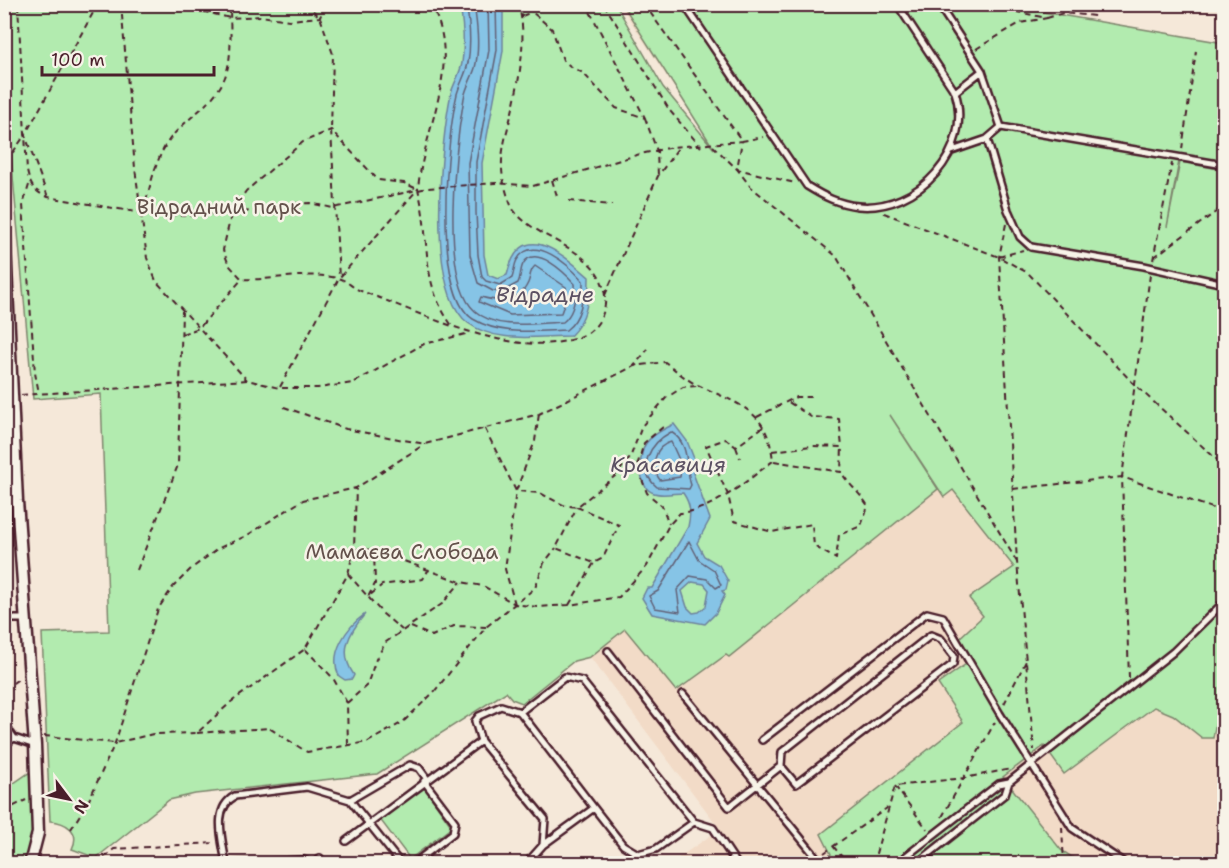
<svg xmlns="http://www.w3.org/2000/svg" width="1229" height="868" viewBox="0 0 1229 868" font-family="'Shantell Sans',sans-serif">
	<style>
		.built { fill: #f2dbc7 }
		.green { fill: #b2ebaf; stroke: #7e856d; stroke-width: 1.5 }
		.water { fill: #86c4e6; stroke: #6e829b; stroke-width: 1.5; fill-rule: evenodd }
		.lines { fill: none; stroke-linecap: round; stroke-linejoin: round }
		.shore { stroke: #626176; stroke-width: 1.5 }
		.lane-casing { stroke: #4a1f2b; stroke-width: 10 }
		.street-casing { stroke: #4a1f2b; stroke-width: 15 }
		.path { stroke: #4a1f2b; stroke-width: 2; stroke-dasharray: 6 4.5; stroke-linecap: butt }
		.lane { stroke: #f7f3e8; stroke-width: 5 }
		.street { stroke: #f7f3e8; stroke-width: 10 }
		.labels { text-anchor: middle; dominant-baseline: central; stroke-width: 5; stroke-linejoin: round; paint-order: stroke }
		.park-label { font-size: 21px; fill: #64524c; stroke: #f7f3e8 }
		.water-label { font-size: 22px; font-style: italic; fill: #5c5163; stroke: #f7f3e8 }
	</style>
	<rect width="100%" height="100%" fill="#f5e8d9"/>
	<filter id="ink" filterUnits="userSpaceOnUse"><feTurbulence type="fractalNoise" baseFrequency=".0167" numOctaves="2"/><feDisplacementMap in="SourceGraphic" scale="12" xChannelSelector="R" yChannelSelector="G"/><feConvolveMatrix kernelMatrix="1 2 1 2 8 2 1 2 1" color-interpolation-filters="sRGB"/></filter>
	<g filter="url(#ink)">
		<path class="built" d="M620 5H1001L1224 43V863H671L720 829 590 657 626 628 677 691 726 655 729 657 937 489Z"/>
		<path class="green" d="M5 5H616L663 87 714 149 623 5H1001L1224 43V169L1179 161 1167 227 1180 162 1224 170V679L1213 738H1202L1173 715 1154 707 1064 774 1044 746 1003 777 1061 850 1081 863H819L831 854 821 834 963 722 938 684 966 664 954 643 983 616 969 598 1014 567 953 490 944 497 890 415 938 489 729 657 726 655 676 691 625 629 590 657 574 661 522 703 512 699 506 692 377 774 195 794 169 800 96 858 72 849C81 831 66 822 50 821L42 633 109 631 101 394 33 399 11 155 5 145Z
			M33 770 35 833 26 863H5L4 790Z
			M424 787 452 827 410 859 379 818Z"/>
		<path class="water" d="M460 5H501L503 8V51L482 163 484 255 488 275 498 279 507 275C521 217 561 253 589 277 589 301 587 319 570 336 537 336 496 344 468 323 425 290 441 141 451 93 454 83 460 74 462 63 465 44 463 24 460 5Z
			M674 424 687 441 697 466 693 473 710 519 697 543 704 556 719 565 728 581 726 590 722 591 725 595 716 613 705 624 652 614 642 598 647 588H652L688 527C691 513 691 505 683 493 675 493 662 496 654 493 637 488 638 453 647 442 654 433 665 429 674 424ZM692 582 704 584 709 590 706 606 699 612 693 613 687 607 682 591Z
			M365 614C349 633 338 652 354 675L352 679 345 680 339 676C328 653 347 627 365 614Z"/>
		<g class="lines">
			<path class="shore" d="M466 4C470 24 471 44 468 63 466 74 460 83 457 94 447 136 432 293 473 319 501 336 535 331 566 330 582 318 583 299 583 281 570 266 533 232 517 260 514 265 514 273 512 278L500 285 486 281 482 277 478 255 476 212V162L497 50 496 4
				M474 4C477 24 480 48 475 68 472 78 466 87 464 98 456 143 439 279 475 311 497 331 536 323 563 322 574 313 576 298 575 284 566 274 535 243 523 264 520 270 521 277 518 283L501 292 493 291 478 283 470 255 468 163 489 50 488 4
				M535 266 566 287 567 296 561 313 510 315 479 302 481 297C498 302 519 303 528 283 531 277 529 271 535 266Z
				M671 432C691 444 685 468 691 485L689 489 657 487C635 469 650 443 671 432Z
				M671 442 681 464 680 477 660 480C650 467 654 446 671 442Z
				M689 541 699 560 714 570 721 585 716 588 707 579 690 576 677 590 680 612 655 608 649 596 658 591Z"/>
			<g class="lane-casing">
				<path id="lane" d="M684 4 807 186C823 196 838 204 858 206 918 212 974 150 955 92L897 4
					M938 4 982 71 955 92
					M982 71 1001 127
					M952 151 987 139
					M1224 165 1001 127 987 139 1008 210 1020 237 1031 247 1144 266 1224 284
					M4 500 17 501
					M4 619H25
					M608 651 729 807 781 766 782 752 931 635 941 639 954 656 953 664 796 784 781 766
					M683 694 817 858 809 864
					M520 712 565 677 582 681 694 822 656 849 638 854 623 845 594 808
					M4 724 14 738 35 745
					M762 740 927 613 943 617 1000 714 1072 828 1126 864
					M4 745 14 738
					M350 800 410 765 419 768 427 779
					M694 822 713 828 737 864
					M346 841 481 741
					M226 864C223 841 211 809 235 796L307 787 350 800 401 864
					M232 864 303 860 313 864 320 858
					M413 864 453 833 455 822 424 781
					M526 864 543 845 594 808 520 712 501 706 479 716 475 721 481 741 545 819 543 845
					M896 864 999 784 1009 782 1173 652 1224 602
					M916 864 1005 794 1009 782"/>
			</g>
			<g class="street-casing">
				<path id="street" d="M4 224 17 501 35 745 38 833 30 864"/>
			</g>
			<path class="path" d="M18 4 27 171C30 185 34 192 48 197L142 213 187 216 266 210 292 204 310 203 333 208 427 188 496 183 533 186 640 154 673 147 742 141 737 169 751 187 836 256 1017 562
				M121 4 135 168 147 258 156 281 247 380
				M172 4 230 18 260 16 290 20 320 17 326 4
				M305 4 320 17 333 54 331 130 339 278
				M430 4C465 61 423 129 418 189 432 242 418 280 453 327
				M534 4 532 12 552 29 563 60 570 66 583 73 616 108 645 118 586 4
				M604 4 670 111 701 147
				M644 4 742 141 763 137
				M522 16 532 12
				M1047 18 1063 13 1095 16
				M976 49 1020 23 1047 18 979 4
				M645 118 657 151 658 176
				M713 146 737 169 795 183
				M1182 149 1196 51
				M4 158 11 155 25 135
				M552 180 557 196
				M29 185 23 205 35 373 39 393
				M415 188 404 183 378 180 331 130 303 142 246 191 232 211 223 250 229 265 242 279C273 281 307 271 337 278 346 279 352 288 361 291 423 313 516 363 582 336 597 330 607 312 605 296 600 248 541 243 515 212 510 206 506 191 504 183 498 158 506 136 512 112 519 82 528 34 518 4
				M48 197 25 135 98 4
				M569 201 612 205
				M143 211C151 186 155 156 173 135 189 117 216 101 225 77 233 56 230 27 230 4
				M884 213 999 257 1028 273 1134 384 1224 466
				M1006 224 999 257 1017 562 1034 750
				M999 257 1023 250
				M1154 257 1224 206
				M1153 260 1172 163
				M605 295 658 176 678 148
				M182 334 199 328 242 279
				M280 387 339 278 418 189
				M21 395 247 380 279 388H318L353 383 424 344 470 333
				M284 407 346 429 425 444 539 414 634 366 648 349
				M757 417 796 397H815
				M663 427 644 443 637 466 647 493 662 506 669 524
				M763 427 736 447 726 439 706 446 728 495 734 521 772 532 812 524 814 546 836 559 839 535 861 526 868 506C860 493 849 485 841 472
				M485 429 516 491 540 493 563 505 577 507 615 476 630 458 642 426 666 398 683 387 697 386
				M736 447 740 458
				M772 451 812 446 842 447 839 419 811 417 787 401
				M774 461 841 472 842 447
				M1013 489 1122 477 1224 512
				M577 507 619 525 603 558 594 563 556 548Z
				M354 549 374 550 461 582 483 586 515 604 537 607 569 605 619 597 647 566 669 525 680 513C715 510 746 481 773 461 768 410 740 405 700 386 687 381 676 370 665 362L634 366
				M374 550 375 584 368 597 382 585 423 579 429 569
				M137 570 178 465 182 311
				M348 574 383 614 402 630
				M515 604 505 569 516 491 535 441 539 414
				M569 605 594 563
				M411 627 432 636 454 626 486 627
				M305 649 333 678 347 703 348 745
				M1129 678 1122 477 1150 275
				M4 689 20 678
				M347 703 367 685 376 659 386 642 442 604 461 582
				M1004 704 1026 661
				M197 733 269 728 307 752 368 742 403 722 434 692 486 627 535 588 544 563 556 548
				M44 736 115 743 153 734 197 733 231 702 305 649 348 574 354 549 356 488
				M895 786 927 829
				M4 811 26 800
				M942 817 995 722
				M1062 827 1064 864
				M71 829 88 802 115 743 158 609 173 587 192 568 219 548 246 536 303 500 356 488 425 444
				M833 846 848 864
				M824 853 887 808
				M96 864 114 849 214 843
				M873 864 895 786 964 778 1011 769"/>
			<use href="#lane" class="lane"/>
			<use href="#street" class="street"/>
		</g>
	</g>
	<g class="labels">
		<g class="park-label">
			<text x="219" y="207">Відрадний парк</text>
			<text x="402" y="552">Мамаєва Слобода</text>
		</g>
		<g class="water-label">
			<text x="545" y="294">Відрадне</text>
			<text x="668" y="464">Красавиця</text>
		</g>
	</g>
	<rect width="1229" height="868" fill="none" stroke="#f7f3e8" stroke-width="24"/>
	<rect x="12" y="12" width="1205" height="844" fill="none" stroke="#4a1f2b" stroke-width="2" filter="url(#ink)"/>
	<g transform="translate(69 799) rotate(122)" stroke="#f7f3e8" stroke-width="4.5" paint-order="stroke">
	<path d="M0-4.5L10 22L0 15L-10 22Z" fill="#4a1f2b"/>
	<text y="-9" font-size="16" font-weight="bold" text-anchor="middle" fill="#4a1f2b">N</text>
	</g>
	<path d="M42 66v9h172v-9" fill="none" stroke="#4a1f2b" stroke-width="3"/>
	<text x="51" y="66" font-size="18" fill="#4a1f2b" stroke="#f7f3e8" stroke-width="4.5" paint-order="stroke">100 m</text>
</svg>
